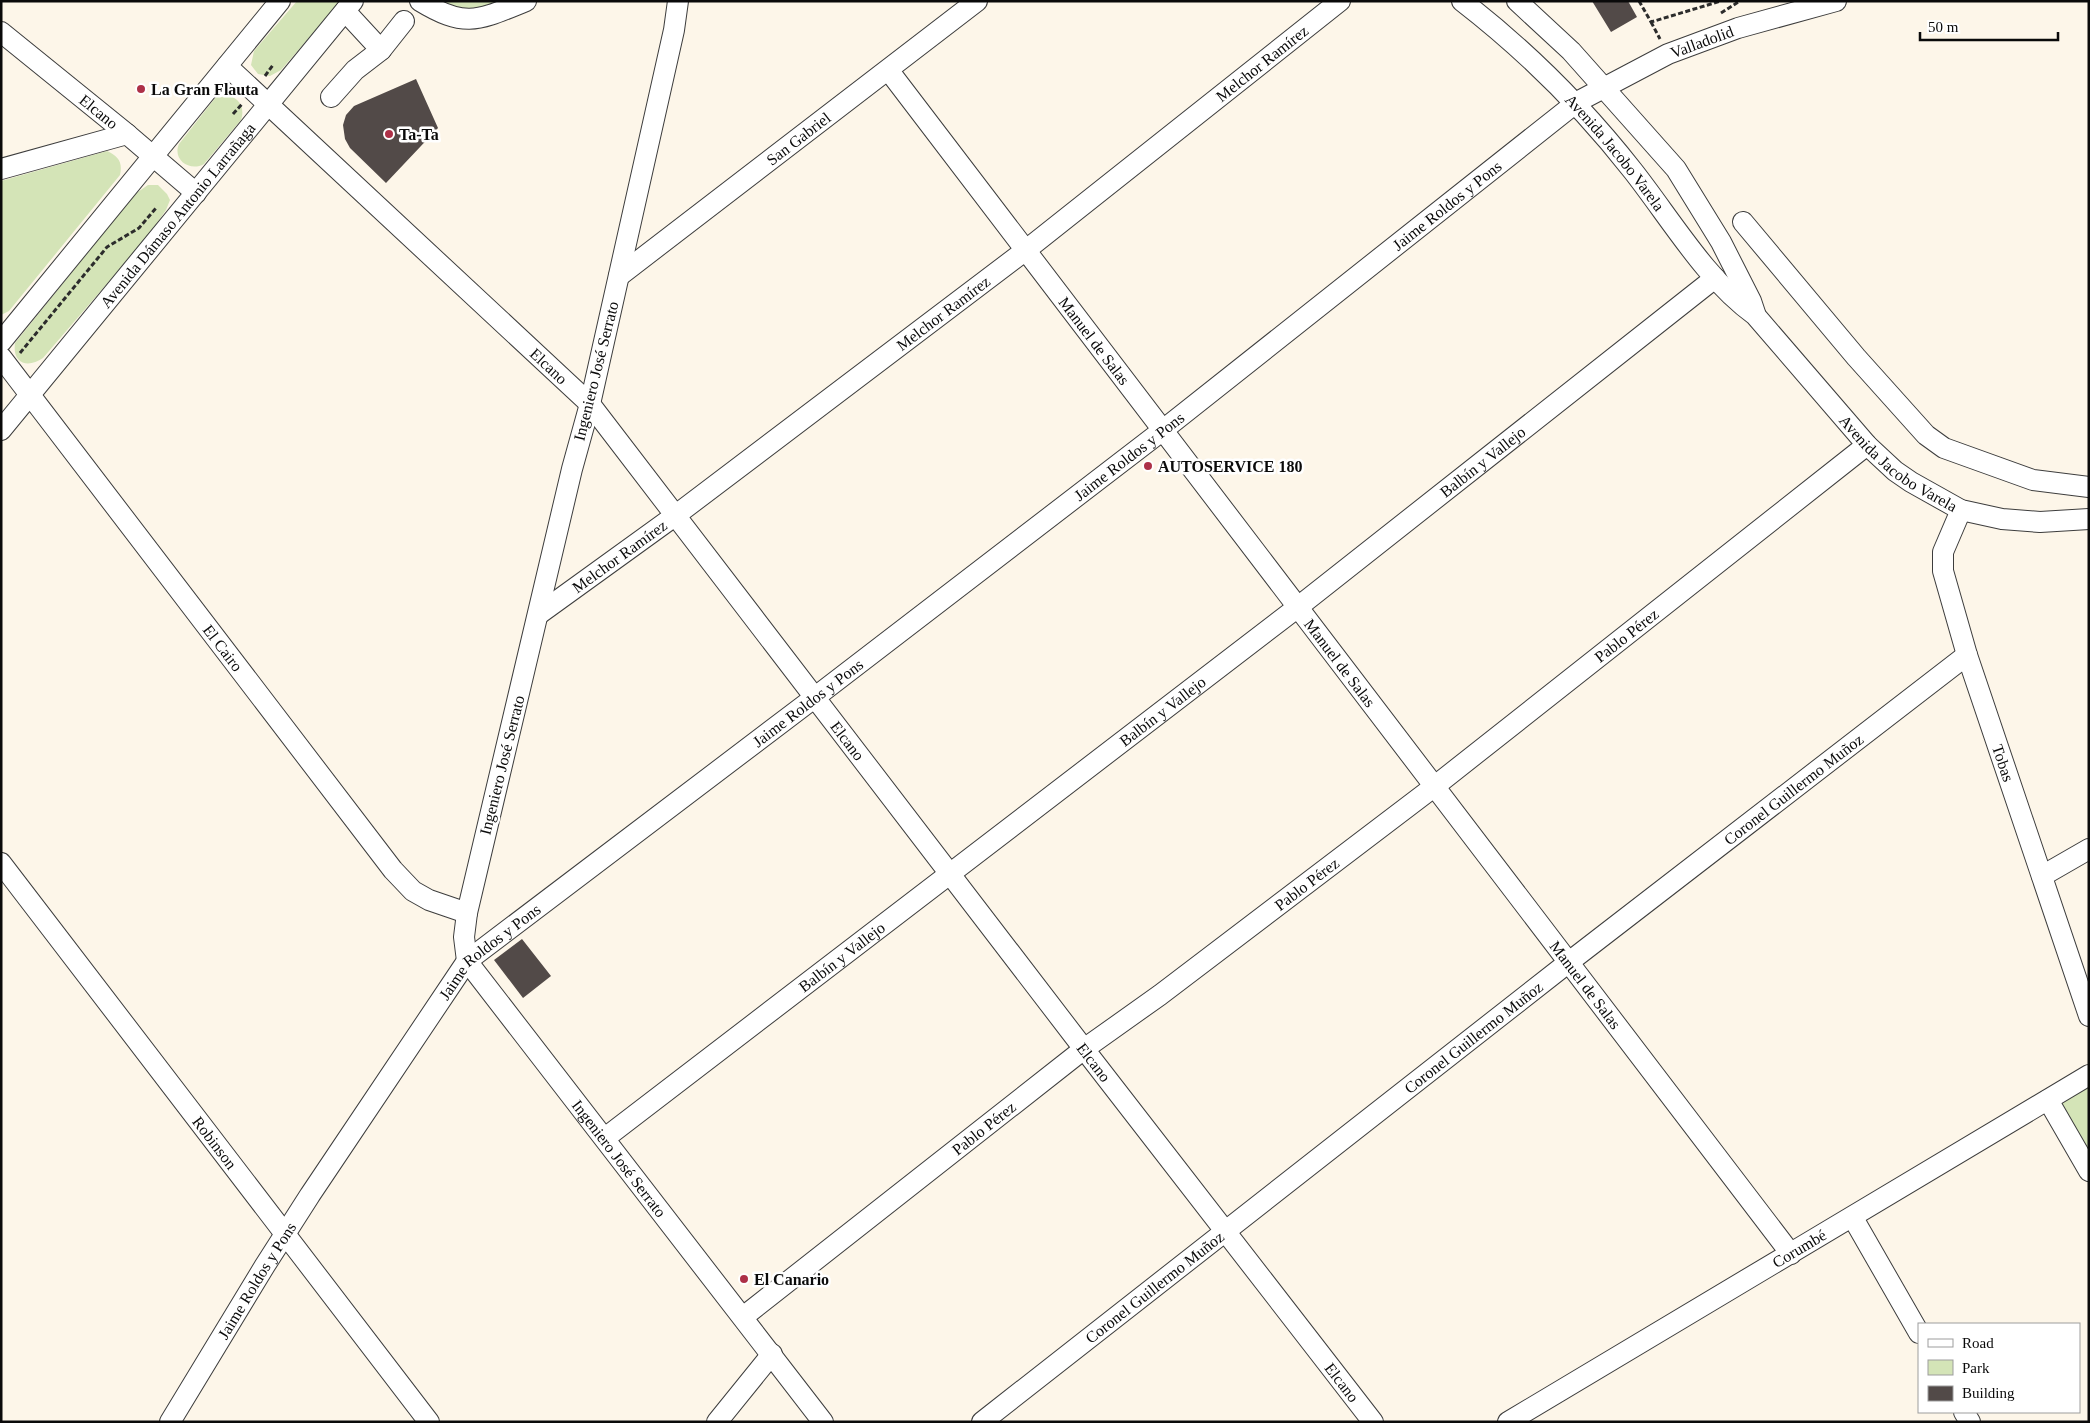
<svg xmlns="http://www.w3.org/2000/svg" width="2090" height="1423" viewBox="0 0 2090 1423" font-family="Georgia,serif">
	<style>
		.green { fill: #d4e4b7 }
		.building { fill: #524a48 }
		.lines { fill: none; stroke-linecap: round; stroke-linejoin: round }
		.minor-casing { stroke: #3d3d3d; stroke-width: 22 }
		.path { stroke: #2c2c2c; stroke-width: 3; stroke-dasharray: 5 2.5; stroke-linecap: butt }
		.minor { stroke: #fff; stroke-width: 20 }
		.poi-dot { fill: #ad3047; stroke: #fff; stroke-width: 2 }
		.labels { text-anchor: middle; dominant-baseline: central; stroke-width: 5; stroke-linejoin: round; paint-order: stroke }
		.street-label { font-size: 16px; fill: #0a0a0a; stroke: #fff }
		.poi-label { font-size: 16px; font-weight: bold; fill: #0a0a0a; stroke: #fff; text-anchor: start }
	</style>
	<rect width="100%" height="100%" fill="#fdf6e9"/>
	<path class="green" d="M297 1H341L281 70 270 76 258 74 251 65 254 51Z
		M441 1H498C479 9 460 12 441 1Z
		M221 95C237 94 246 106 241 120L204 164C190 172 172 160 179 144L216 97Z
		M107 151C118 156 123 162 120 175L9 311 1 315V181Z
		M148 185H158L167 194 170 200 166 210 148 236 43 358C29 368 12 365 15 343L135 194Z
		M2089 1086V1156L2060 1102Z"/>
	<path class="building" d="M1592 1H1628L1637 17 1611 32Z
		M416 79 438 128 386 183 350 148 345 139 343 125 346 115 354 106Z
		M522 939 551 976 523 998 494 960Z"/>
	<g class="lines">
		<g class="minor-casing">
			<g id="minor">
				<path d="M420 1C466 29 479 20 526 1"/>
				<path id="s1" d="M678 1 674 30 590 404 572 469 467 913 464 937 467 961 823 1422"/>
				<path id="s2" d="M1462 1C1528 52 1582 106 1633 171 1670 218 1707 281 1755 315L1867 445 1895 471 1911 482 1961 510 2002 519 2040 522 2089 519"/>
				<path d="M1517 1 1571 51 1676 169 1721 242 1751 301 1755 313"/>
				<path d="M345 11 381 50"/>
				<path id="s3" d="M1 32 127 134 196 193"/>
				<path id="s4" d="M227 66 590 404 1084 1049 1373 1422"/>
				<path id="s5" d="M889 71 1791 1254"/>
				<path d="M331 97 355 70 381 50 404 21"/>
				<path d="M1 169 127 134"/>
				<path d="M1743 222 1856 357 1926 435 1944 448 2033 480 2089 487"/>
				<path id="s6" d="M619 276 977 1"/>
				<path d="M1 342 280 1"/>
				<path id="s7" d="M1 357 393 870 413 891 429 900 467 913"/>
				<path id="s8" d="M1 430 353 1"/>
				<path id="s9" d="M1961 510 1943 552V571L1967 655 2089 1016"/>
				<path id="s10" d="M539 614 676 515 1026 250 1340 1"/>
				<path id="s11" d="M1 863 429 1422"/>
				<path d="M2042 876 2089 849"/>
				<path d="M2048 1100 2089 1171"/>
				<path id="s12" d="M605 1138 1298 607 1715 278"/>
				<path d="M1853 1218 1919 1333"/>
				<path id="s13" d="M743 1317 1084 1049 1160 995 1435 786 1867 445"/>
				<path d="M1964 1412 1970 1422"/>
				<path id="s14" d="M170 1422 264 1267 310 1195 467 961 814 698 1163 430 1577 102 1668 54 1738 28 1836 1"/>
				<path d="M717 1422 772 1354"/>
				<path id="s15" d="M982 1422 1569 962 1967 655"/>
				<path id="s16" d="M1508 1422 2089 1075"/>
			</g>
		</g>
		<path class="path" d="M1639 1 1651 22 1721 1
			M1721 13 1740 1
			M1651 22 1660 39
			M265 76 273 65
			M233 114 242 104
			M20 353 107 247 139 228 156 208"/>
		<use href="#minor" class="minor"/>
	</g>
	<g class="poi-dot">
		<circle cx="141" cy="89" r="5"/>
		<circle cx="389" cy="134" r="5"/>
		<circle cx="1148" cy="466" r="5"/>
		<circle cx="744" cy="1279" r="5"/>
	</g>
	<g class="labels">
		<g class="street-label">
			<text stroke="none"><textPath href="#s14" startOffset="2091">Valladolid</textPath></text>
			<text stroke="none"><textPath href="#s10" startOffset="909">Melchor Ramírez</textPath></text>
			<text stroke="none"><textPath href="#s3" startOffset="126">Elcano</textPath></text>
			<text stroke="none"><textPath href="#s6" startOffset="226">San Gabriel</textPath></text>
			<text stroke="none"><textPath href="#s2" startOffset="216">Avenida Jacobo Varela</textPath></text>
			<text stroke="none"><textPath href="#s14" startOffset="1786">Jaime Roldos y Pons</textPath></text>
			<text stroke="none"><textPath href="#s8" startOffset="278">Avenida Dámaso Antonio Larrañaga</textPath></text>
			<text stroke="none"><textPath href="#s10" startOffset="504">Melchor Ramírez</textPath></text>
			<text stroke="none"><textPath href="#s5" startOffset="339">Manuel de Salas</textPath></text>
			<text stroke="none"><textPath href="#s4" startOffset="440">Elcano</textPath></text>
			<text transform="translate(596 371) rotate(-76)">Ingeniero José Serrato</text>
			<text stroke="none"><textPath href="#s14" startOffset="1381">Jaime Roldos y Pons</textPath></text>
			<text stroke="none"><textPath href="#s2" startOffset="639">Avenida Jacobo Varela</textPath></text>
			<text stroke="none"><textPath href="#s12" startOffset="1108">Balbín y Vallejo</textPath></text>
			<text stroke="none"><textPath href="#s10" startOffset="99">Melchor Ramírez</textPath></text>
			<text stroke="none"><textPath href="#s13" startOffset="1116">Pablo Pérez</textPath></text>
			<text stroke="none"><textPath href="#s7" startOffset="366">El Cairo</textPath></text>
			<text stroke="none"><textPath href="#s5" startOffset="744">Manuel de Salas</textPath></text>
			<text stroke="none"><textPath href="#s14" startOffset="976">Jaime Roldos y Pons</textPath></text>
			<text stroke="none"><textPath href="#s12" startOffset="702">Balbín y Vallejo</textPath></text>
			<text stroke="none"><textPath href="#s4" startOffset="920">Elcano</textPath></text>
			<text stroke="none"><textPath href="#s9" startOffset="266">Tobas</textPath></text>
			<text transform="translate(502 765) rotate(-76)">Ingeniero José Serrato</text>
			<text stroke="none"><textPath href="#s15" startOffset="1029">Coronel Guillermo Muñoz</textPath></text>
			<text stroke="none"><textPath href="#s13" startOffset="711">Pablo Pérez</textPath></text>
			<text stroke="none"><textPath href="#s14" startOffset="571">Jaime Roldos y Pons</textPath></text>
			<text stroke="none"><textPath href="#s12" startOffset="298">Balbín y Vallejo</textPath></text>
			<text stroke="none"><textPath href="#s5" startOffset="1149">Manuel de Salas</textPath></text>
			<text stroke="none"><textPath href="#s15" startOffset="624">Coronel Guillermo Muñoz</textPath></text>
			<text stroke="none"><textPath href="#s4" startOffset="1325">Elcano</textPath></text>
			<text stroke="none"><textPath href="#s13" startOffset="306">Pablo Pérez</textPath></text>
			<text stroke="none"><textPath href="#s11" startOffset="352">Robinson</textPath></text>
			<text stroke="none"><textPath href="#s1" startOffset="1234">Ingeniero José Serrato</textPath></text>
			<text stroke="none"><textPath href="#s16" startOffset="339">Corumbé</textPath></text>
			<text stroke="none"><textPath href="#s14" startOffset="166">Jaime Roldos y Pons</textPath></text>
			<text stroke="none"><textPath href="#s15" startOffset="219">Coronel Guillermo Muñoz</textPath></text>
			<text stroke="none"><textPath href="#s4" startOffset="1730">Elcano</textPath></text>
		</g>
		<g class="poi-label">
			<text x="151" y="89">La Gran Flauta</text>
			<text x="399" y="134">Ta-Ta</text>
			<text x="1158" y="466">AUTOSERVICE 180</text>
			<text x="754" y="1279">El Canario</text>
		</g>
	</g>
	<rect width="2090" height="1423" fill="none" stroke="#0a0a0a" stroke-width="5"/>
	<rect x="1918" y="1323" width="162" height="90" fill="#ffffff" stroke="#9d9d9d"/>
	<rect x="1928" y="1339" width="25" height="8" fill="#ffffff" stroke="#9d9d9d"/>
	<text x="1962" y="1348" font-size="15" fill="#0a0a0a">Road</text>
	<rect x="1928" y="1360" width="25" height="15" fill="#d4e4b7" stroke="#9d9d9d"/>
	<text x="1962" y="1373" font-size="15" fill="#0a0a0a">Park</text>
	<rect x="1928" y="1386" width="25" height="15" fill="#524a48" stroke="#9d9d9d"/>
	<text x="1962" y="1398" font-size="15" fill="#0a0a0a">Building</text>
	<path d="M1920 32v8h138v-8" fill="none" stroke="#0a0a0a" stroke-width="2.5"/>
	<text x="1928" y="32" font-size="15" fill="#0a0a0a" stroke="#ffffff" stroke-width="4" paint-order="stroke">50 m</text>
</svg>
